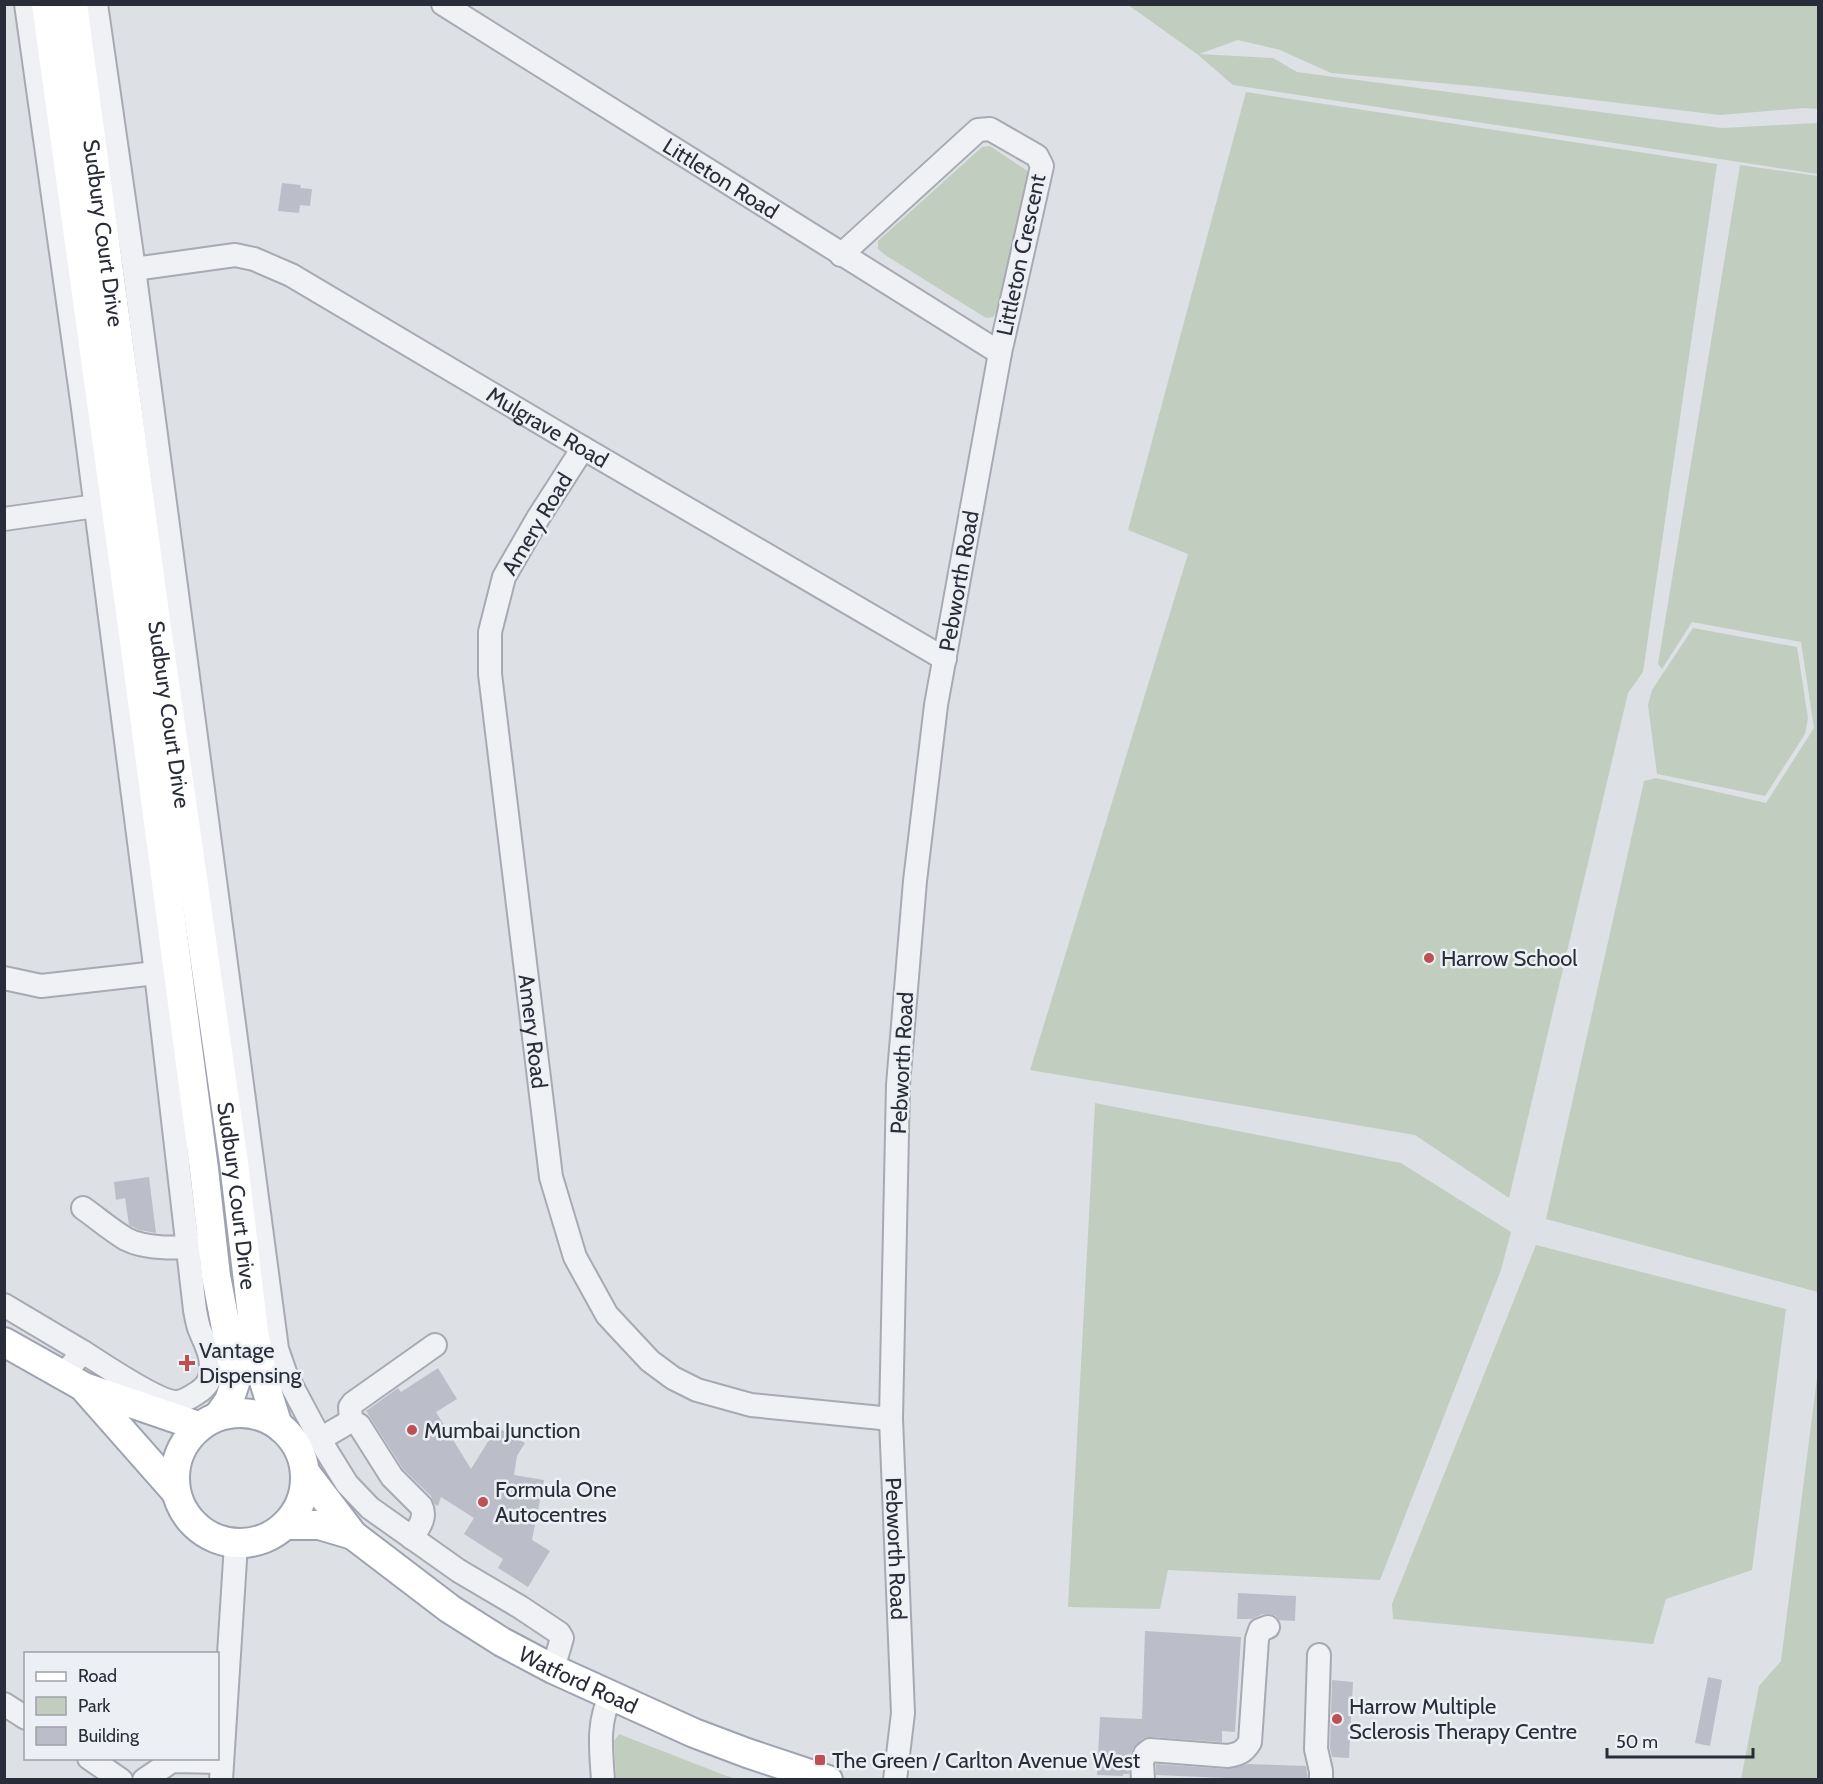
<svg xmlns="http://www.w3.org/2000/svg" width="1823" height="1784" viewBox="0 0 1823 1784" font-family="Cabin,sans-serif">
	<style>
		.green { fill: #c1cebf }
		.building { fill: #bbbec8 }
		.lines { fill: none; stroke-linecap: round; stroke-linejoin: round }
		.minor-casing { stroke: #a7aab2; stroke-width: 26 }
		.major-casing { stroke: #9ea3b0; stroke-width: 32 }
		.minor { stroke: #f0f1f4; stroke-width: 22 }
		.major { stroke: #fff; stroke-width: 28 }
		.poi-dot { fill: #be4f52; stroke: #eceff3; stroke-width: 2 }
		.labels { text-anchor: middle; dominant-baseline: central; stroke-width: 5; stroke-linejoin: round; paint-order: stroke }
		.street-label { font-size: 22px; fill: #292d3a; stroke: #eceff3 }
		.poi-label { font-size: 22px; fill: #292d3a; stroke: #eceff3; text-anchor: start }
	</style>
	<rect width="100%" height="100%" fill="#dde0e5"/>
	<path class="green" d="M1128 5H1818V109L1805 108 1720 115 1483 87 1331 73 1280 50 1238 40 1199 54 1273 58 1297 72 1722 128 1818 123V174L1233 85 1197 54Z
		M1246 92 1717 164 1643 672 1628 693 1509 1198 1415 1135 1030 1070 1188 554 1128 530Z
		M990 146 1029 172 996 312 993 317 986 318 885 255 878 249V241L982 147Z
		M1740 165 1818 176V1292L1546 1219 1644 781 1656 778 1766 803 1814 728 1801 642 1692 622 1662 669 1658 664Z
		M1693 628 1797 647 1808 718 1805 734 1765 796 1657 774 1648 705 1652 690Z
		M1095 1103 1401 1163 1511 1232 1501 1270 1380 1580 1168 1570 1160 1609 1068 1607Z
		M1536 1245 1786 1309 1752 1570 1666 1599 1653 1644 1393 1619 1392 1604Z
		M1818 1370V1779H1741L1759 1686 1781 1661Z
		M619 1734 724 1775 737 1779H616L614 1741Z"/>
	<path class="building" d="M282 183 301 185 300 188 312 189 310 206 300 205 299 213 278 211Z
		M149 1177 156 1233 139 1230 129 1225 125 1198 116 1200 114 1182Z
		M438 1368 457 1399 436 1412 471 1469 497 1427 525 1443 517 1456 514 1475 544 1480 532 1540 550 1551 528 1587 498 1568 503 1559 464 1534 474 1518 441 1497 438 1506 434 1504 431 1496 403 1469 366 1411 398 1388 401 1392Z
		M1238 1593 1296 1596 1295 1621 1279 1620 1276 1616 1270 1614H1263L1252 1619H1237Z
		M1145 1631 1241 1637 1235 1732 1222 1731V1742L1151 1737 1142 1739 1133 1749 1129 1757V1774H1123V1776L1097 1775 1100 1717 1142 1719Z
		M1708 1677 1722 1680 1710 1746 1695 1743Z
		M1332 1680 1353 1682 1349 1758 1332 1757 1330 1748Z
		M1156 1764 1227 1769 1248 1764 1306 1766 1308 1779H1248L1156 1775Z"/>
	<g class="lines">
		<g class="minor-casing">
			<g id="minor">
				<path d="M26 4 83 408 156 973 195 1310C196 1315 197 1322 199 1328 205 1344 212 1353 211 1371 211 1381 205 1388 197 1393 191 1397 183 1402 176 1402 157 1402 101 1363 83 1352L62 1376"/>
				<path d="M96 4 134 269 277 1349 286 1375 326 1450 347 1484 370 1508 459 1571 520 1607 559 1633 562 1638 553 1669"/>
				<path id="s1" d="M443 4 1000 353"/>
				<path id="s2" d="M841 255 978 130 990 129 1037 156 1042 166 1000 353 936 705 915 881 898 1085 891 1419 903 1713 895 1780"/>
				<path id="s3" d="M134 269 235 255 254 259 291 275 583 448 945 659"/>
				<path id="s4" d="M583 448 538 518 504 577 490 632V674L551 1177 575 1257 607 1315 650 1361 673 1378 697 1390 751 1405 891 1419"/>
				<path d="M4 519 96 506"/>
				<path d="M4 978 41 986 156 973"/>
				<path d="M83 1208C97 1218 111 1230 126 1239 147 1250 179 1248 202 1246"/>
				<path d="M4 1305 83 1352"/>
				<path d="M351 1421 350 1407 353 1403 435 1345"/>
				<path d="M320 1439 351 1421 359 1425 392 1477 421 1506C427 1518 418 1528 412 1538"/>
				<path d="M1319 1655 1316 1749 1321 1771V1780"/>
				<path d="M4 1704 26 1718"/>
				<path d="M89 1758 121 1780"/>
				<path d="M144 1780 172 1761 222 1762"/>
				<path d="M221 1780 236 1544"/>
				<path d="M603 1780C601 1749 597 1723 611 1695"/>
				<path d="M1143 1780 1142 1762 1145 1754 1150 1750 1228 1756C1239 1754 1244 1752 1250 1742L1257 1639 1260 1630 1268 1627"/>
			</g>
		</g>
		<g class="major-casing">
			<g id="major">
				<path d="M46 4 133 633 204 1169 216 1276 231 1354 235 1383 229 1401 219 1415"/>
				<path id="s5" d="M73 4 157 628 234 1163 254 1332 263 1378 277 1423"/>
				<path d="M4 1342 84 1387 198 1426"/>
				<path d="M85 1389 175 1491"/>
				<circle cx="240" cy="1478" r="65"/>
				<path id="s6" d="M305 1472 353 1535 450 1609 502 1642 553 1669 694 1733 747 1753 828 1780"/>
				<path d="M286 1525H319L353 1535"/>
			</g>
		</g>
		<use href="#minor" class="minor"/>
		<use href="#major" class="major"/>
	</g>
	<g class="poi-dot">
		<circle cx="1429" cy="958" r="6"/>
		<path d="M184 1354h6v6h6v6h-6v6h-6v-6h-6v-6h6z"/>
		<circle cx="412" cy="1430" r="6"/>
		<circle cx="483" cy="1502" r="6"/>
		<circle cx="1337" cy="1719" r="6"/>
		<rect x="814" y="1754" width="12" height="12" rx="3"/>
	</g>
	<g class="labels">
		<g class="street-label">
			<text stroke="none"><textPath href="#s1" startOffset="328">Littleton Road</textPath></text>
			<text stroke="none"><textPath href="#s5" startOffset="231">Sudbury Court Drive</textPath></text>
			<text transform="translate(1021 255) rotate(-78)">Littleton Crescent</text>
			<text stroke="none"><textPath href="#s3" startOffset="460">Mulgrave Road</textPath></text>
			<text transform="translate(537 524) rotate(-59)">Amery Road</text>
			<text transform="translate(959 581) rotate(-80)">Pebworth Road</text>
			<text stroke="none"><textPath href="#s5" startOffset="717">Sudbury Court Drive</textPath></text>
			<text stroke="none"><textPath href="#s4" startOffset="610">Amery Road</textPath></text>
			<text transform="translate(902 1063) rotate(-87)">Pebworth Road</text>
			<text stroke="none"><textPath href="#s5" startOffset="1203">Sudbury Court Drive</textPath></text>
			<text stroke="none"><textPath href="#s2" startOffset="1658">Pebworth Road</textPath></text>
			<text stroke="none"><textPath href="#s6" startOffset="348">Watford Road</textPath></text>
		</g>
		<g class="poi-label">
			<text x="1441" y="958">Harrow School</text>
			<text x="199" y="1350">Vantage<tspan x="199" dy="25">Dispensing</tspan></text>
			<text x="424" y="1430">Mumbai Junction</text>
			<text x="495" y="1489">Formula One<tspan x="495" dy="25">Autocentres</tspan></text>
			<text x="1349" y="1706">Harrow Multiple<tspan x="1349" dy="25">Sclerosis Therapy Centre</tspan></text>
			<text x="832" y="1760">The Green / Carlton Avenue West</text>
		</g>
	</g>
	<rect width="1823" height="1784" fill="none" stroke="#292d3a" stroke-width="12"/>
	<rect x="24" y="1652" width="195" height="108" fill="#eceff3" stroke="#9ea1a9" stroke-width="1.5"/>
	<rect x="36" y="1672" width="30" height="9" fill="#ffffff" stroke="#9ea1a9" stroke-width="1.5"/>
	<text x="78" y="1682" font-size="18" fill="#292d3a">Road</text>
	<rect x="36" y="1697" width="30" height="18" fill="#c1cebf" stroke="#9ea1a9" stroke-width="1.5"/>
	<text x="78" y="1712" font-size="18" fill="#292d3a">Park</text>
	<rect x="36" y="1727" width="30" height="18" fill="#bbbec8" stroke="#9ea1a9" stroke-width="1.5"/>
	<text x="78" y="1742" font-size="18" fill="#292d3a">Building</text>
	<path d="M1607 1748v9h146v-9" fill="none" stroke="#292d3a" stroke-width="3"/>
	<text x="1616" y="1748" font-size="18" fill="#292d3a" stroke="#eceff3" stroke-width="4.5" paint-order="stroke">50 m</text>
</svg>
